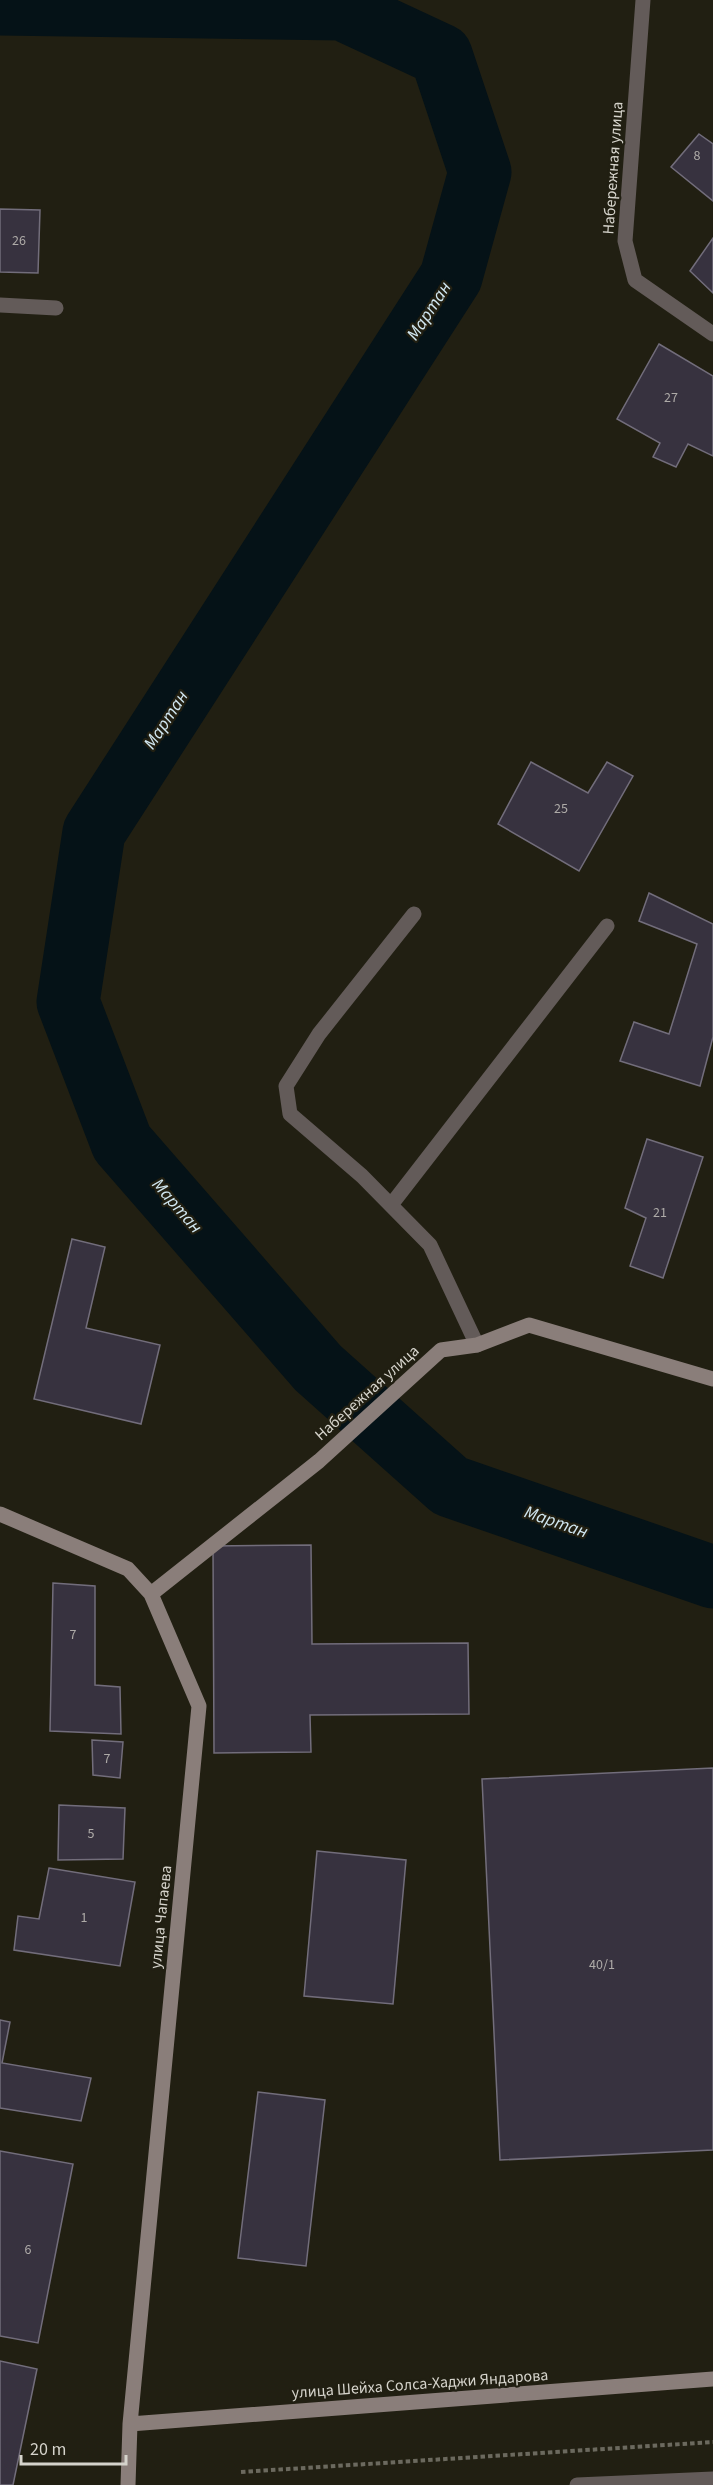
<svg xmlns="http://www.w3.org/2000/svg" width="713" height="2485" viewBox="0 0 713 2485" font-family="'Source Sans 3',sans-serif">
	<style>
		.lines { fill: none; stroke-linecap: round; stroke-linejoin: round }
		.river { stroke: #051217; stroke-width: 63 }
		.building { fill: #37323f; stroke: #726d7b; stroke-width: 1.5 }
		.path { stroke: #6b695e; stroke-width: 4; stroke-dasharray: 4.5 3; stroke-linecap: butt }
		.lane { stroke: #635b59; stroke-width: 15 }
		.street { stroke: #635b59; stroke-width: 15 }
		.secondary { stroke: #8a7e7a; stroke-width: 15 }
		.labels { text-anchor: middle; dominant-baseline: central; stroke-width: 4.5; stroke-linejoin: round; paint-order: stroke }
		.number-label { font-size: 14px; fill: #aeaba8 }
		.street-label { font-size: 16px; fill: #d5d3cb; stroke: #211f12 }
		.water-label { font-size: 18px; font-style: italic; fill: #d2e8f2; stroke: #211f12 }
	</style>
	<rect width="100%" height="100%" fill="#211f12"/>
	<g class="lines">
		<path class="river" d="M0 4 342 9 441 55 480 172 451 277 94 832 68 1002 122 1143 318 1368 450 1486 713 1577"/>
	</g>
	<path class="building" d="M699 134 713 144V201L671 167Z
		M0 209 40 210 38 273 0 272Z
		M713 238V293L690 271Z
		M659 344 713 376V456L688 444 676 467 653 457 660 443 617 419Z
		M531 762 588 793 607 762 633 776 579 871 498 824Z
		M649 893 713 924V1037L700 1086 620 1061 634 1022 669 1034 697 944 639 921Z
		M647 1139 703 1157 663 1278 630 1266 646 1218 625 1208Z
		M72 1239 105 1247 86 1328 160 1345 141 1424 34 1399Z
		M311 1545 312 1644 468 1643 469 1714 310 1715 311 1752 214 1753 213 1546Z
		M53 1583 95 1586V1685L120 1687 121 1734 50 1731Z
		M92 1740 123 1742 120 1778 93 1775Z
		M713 1768V2150L500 2160 482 1779Z
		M59 1805 125 1808 123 1859 58 1860Z
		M317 1851 406 1860 393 2004 304 1996Z
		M49 1868 135 1882 120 1966 14 1950 18 1916 39 1919Z
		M0 2020 10 2022 2 2063 91 2078 81 2121 0 2108Z
		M258 2092 325 2100 306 2266 238 2258Z
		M0 2151 73 2164 38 2343 0 2336Z
		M0 2361 37 2369 13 2485H0Z"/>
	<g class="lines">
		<path class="path" d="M241 2472 713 2442"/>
		<path class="lane" d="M414 914 319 1034 286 1086 290 1114 362 1176 430 1245 477 1345
			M391 1205 607 926
			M577 2485 713 2479"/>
		<path class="street" d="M643 0 625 241 635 280 713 334
			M0 305 56 308"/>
		<path class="secondary" d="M0 1514 128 1569 151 1594 199 1706 130 2424 128 2485
			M151 1594 319 1461 441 1350 477 1345 529 1325 713 1379
			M130 2424 713 2379"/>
	</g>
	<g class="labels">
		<g class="number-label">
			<text x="697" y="156">8</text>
			<text x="19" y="241">26</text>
			<text x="671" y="398">27</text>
			<text x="561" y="809">25</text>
			<text x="660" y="1213">21</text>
			<text x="73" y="1635">7</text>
			<text x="107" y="1759">7</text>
			<text x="91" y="1834">5</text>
			<text x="84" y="1918">1</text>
			<text x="602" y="1965">40/1</text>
			<text x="28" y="2250">6</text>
		</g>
		<g class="street-label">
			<text transform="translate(613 168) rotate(-86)">Набережная улица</text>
			<text transform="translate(367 1393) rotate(-42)">Набережная улица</text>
			<text transform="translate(161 1917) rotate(-84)">улица Чапаева</text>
			<text transform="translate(420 2384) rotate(-4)">улица Шейха Солса-Хаджи Яндарова</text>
		</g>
		<g class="water-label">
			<text transform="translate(429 311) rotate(-57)">Мартан</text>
			<text transform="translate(166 720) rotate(-57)">Мартан</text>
			<text transform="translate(177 1206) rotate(49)">Мартан</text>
			<text transform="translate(556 1522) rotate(19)">Мартан</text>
		</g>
	</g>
	<path d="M21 2455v9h105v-9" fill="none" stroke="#d5d3cb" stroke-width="3"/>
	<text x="30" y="2455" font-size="18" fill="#d5d3cb" stroke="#211f12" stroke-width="4.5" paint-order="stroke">20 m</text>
</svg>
